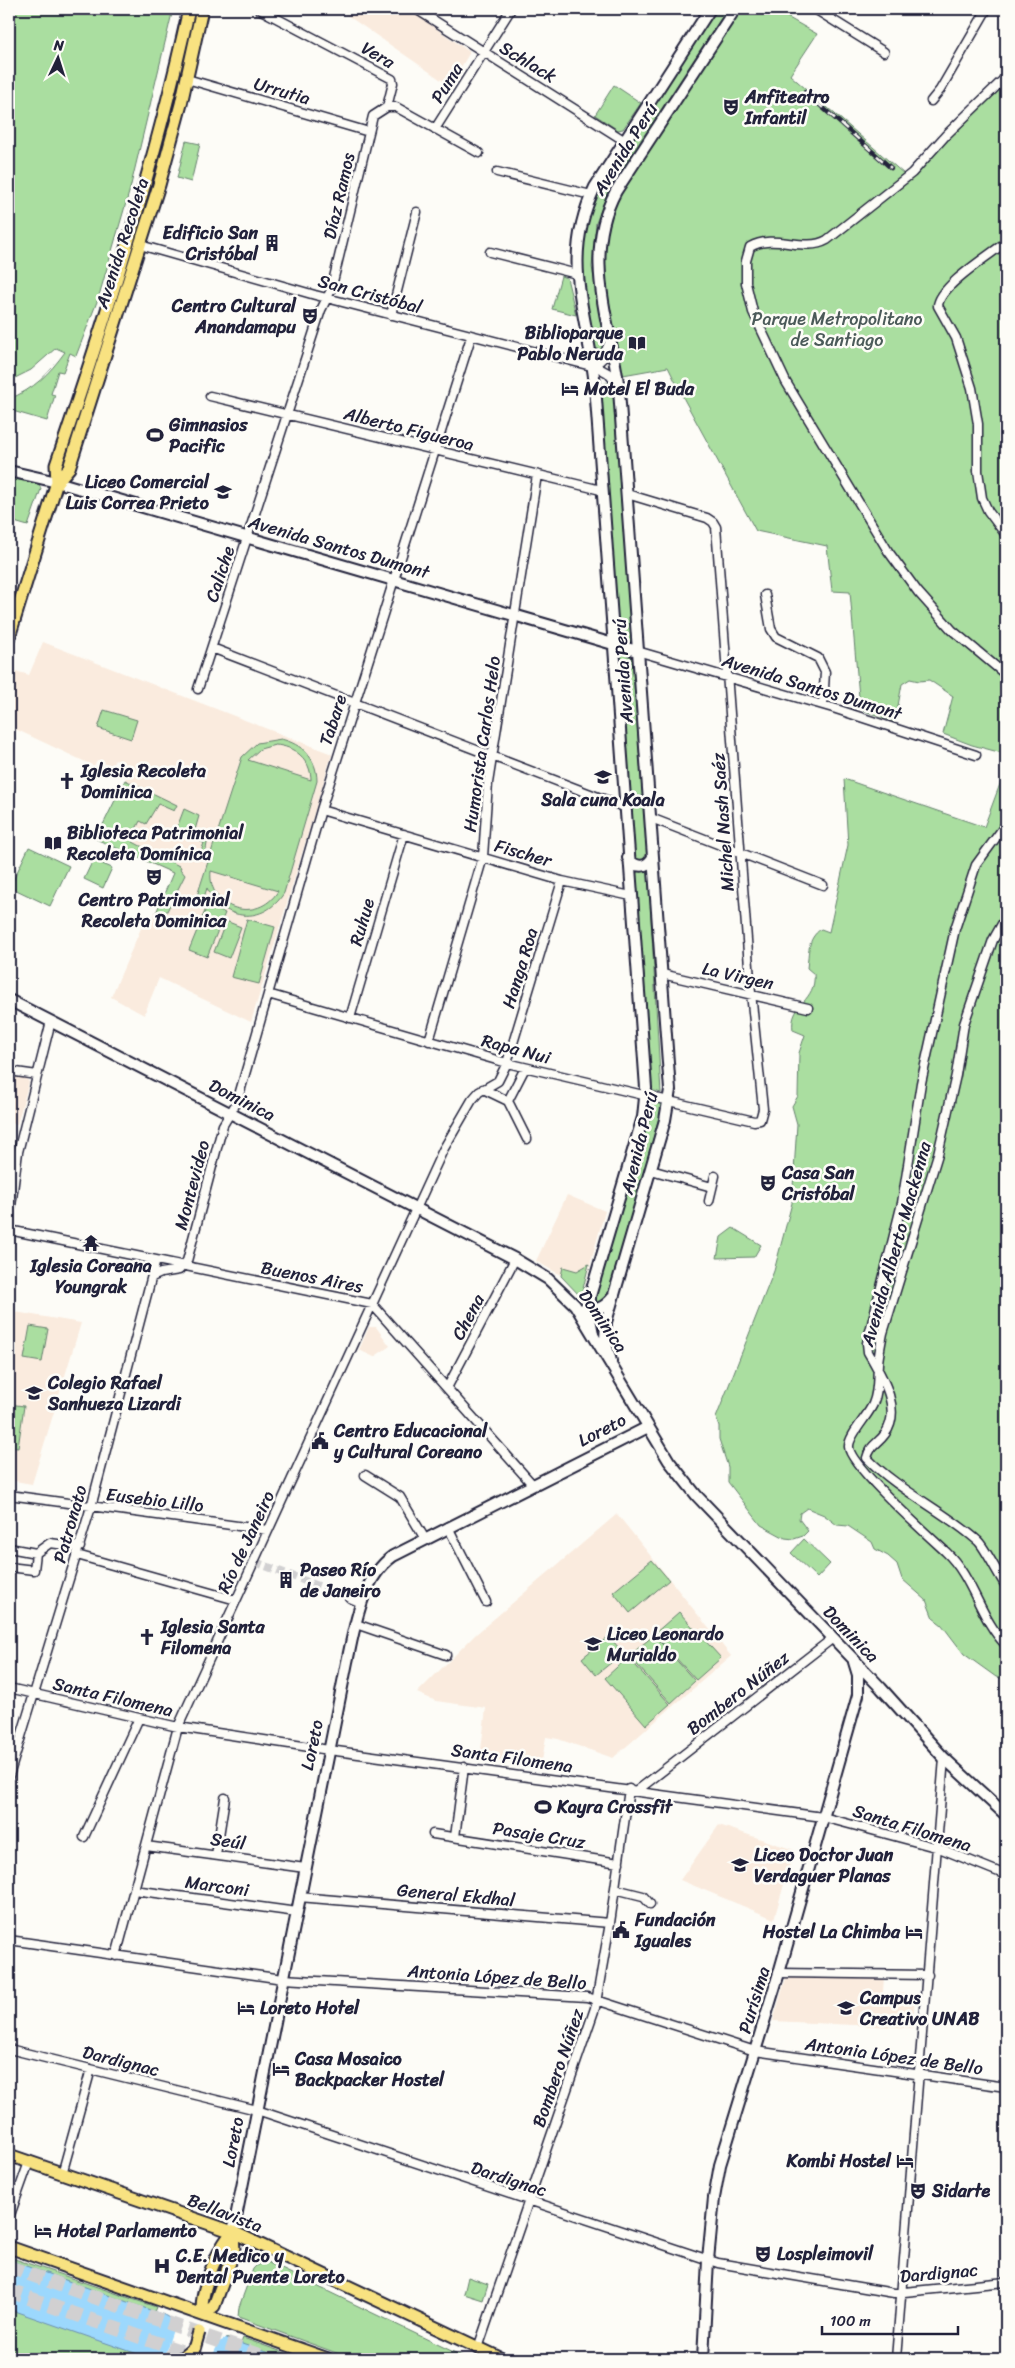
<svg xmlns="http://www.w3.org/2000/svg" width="1015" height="2368" viewBox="0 0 1015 2368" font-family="Sriracha,sans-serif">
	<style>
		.built { fill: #faebde }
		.green { fill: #aadea0; stroke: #66806e; fill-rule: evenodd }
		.water { fill: #9cd8fd; stroke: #6b8faf }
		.pier { fill: #fdfcf7 }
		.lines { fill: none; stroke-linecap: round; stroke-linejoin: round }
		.street-tunnel { stroke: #d1d0d1; stroke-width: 8; stroke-dasharray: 8 4; stroke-linecap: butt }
		.highway-tunnel { stroke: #d1d0d1; stroke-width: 14; stroke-dasharray: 14 7; stroke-linecap: butt }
		.street-casing { stroke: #22223b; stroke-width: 11 }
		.secondary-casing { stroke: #22223b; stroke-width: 14 }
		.primary-casing { stroke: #22223b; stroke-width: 15 }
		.street { stroke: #fdfcf7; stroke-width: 8 }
		.secondary { stroke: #fdfcf7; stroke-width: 10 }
		.primary { stroke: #f8e281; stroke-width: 11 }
		.rail-casing { stroke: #22223b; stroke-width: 4.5 }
		.rail { stroke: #fdfcf7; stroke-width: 2.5; stroke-dasharray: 8; stroke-linecap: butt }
		.primary-bridge-casing { stroke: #22223b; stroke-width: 15; stroke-linecap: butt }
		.primary-bridge { stroke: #f8e281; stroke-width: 11 }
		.labels { text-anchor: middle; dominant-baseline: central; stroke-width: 5; stroke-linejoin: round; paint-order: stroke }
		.street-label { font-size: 18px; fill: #22223b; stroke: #fdfcf7 }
		.poi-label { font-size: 18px; font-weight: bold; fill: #22223b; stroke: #fdfcf7; text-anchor: start }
		.park-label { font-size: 18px; fill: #4b5a59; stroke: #fdfcf7 }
	</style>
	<rect width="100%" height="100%" fill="#fdfcf7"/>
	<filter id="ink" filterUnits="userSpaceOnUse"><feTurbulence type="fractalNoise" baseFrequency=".02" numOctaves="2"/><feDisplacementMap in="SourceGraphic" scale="10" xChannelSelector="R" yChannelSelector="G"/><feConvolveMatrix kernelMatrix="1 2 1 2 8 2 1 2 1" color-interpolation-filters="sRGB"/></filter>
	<g filter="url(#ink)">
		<path class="built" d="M338 9H408L470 52 450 86Z
			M43 642 332 754 251 1022 159 978 144 1015 111 997 142 926 148 928 173 874 96 839 131 767 115 760 111 767 97 760 94 766 9 726V681L12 670 29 675Z
			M9 1076 25 1078 29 1082 17 1124 9 1123Z
			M567 1195 605 1211 581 1297 562 1276 536 1261Z
			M9 1311 81 1323 32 1484 9 1480Z
			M369 1327H376L390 1346 374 1357 359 1350Z
			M617 1514 731 1656 613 1758 558 1739 546 1737 541 1767 480 1758 486 1708 436 1701 417 1693 475 1635Z
			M719 1825 794 1850 774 1919 680 1880Z
			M787 1975 884 1976 883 1993 915 1994 913 2028 773 2021Z"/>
		<path class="green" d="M9 9H173L130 189 98 299 76 356 70 353 63 372 58 371 51 394 55 395 47 421 9 410V399C34 389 49 374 65 352L56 348 31 370 9 381Z
			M714 9H727L609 189 596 223 592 267 605 344 603 349 599 350 593 346 580 269 587 215 595 194Z
			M740 9H773L817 34 790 75 904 174 976 99 1006 73V754L972 745 943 734 953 696 929 680 919 681 910 679 902 684 895 722 860 709 850 592 832 591 827 546 756 531 685 401 668 367 623 375C615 331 597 264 609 221 612 211 617 201 620 192Z
			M614 85 641 103 623 129 618 130 595 115Z
			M186 141 200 144 191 182 177 178Z
			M561 276 567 278 576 315 552 309Z
			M605 383H609L614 390 632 645 617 641 599 394Z
			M9 478 39 484 41 489 28 526 11 521 9 510Z
			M618 652 632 657 647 853 643 860H637L631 853Z
			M104 710 137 720 131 739 98 728Z
			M281 739C302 744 317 758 317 781L284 893C264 925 223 922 207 888L201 907 194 905 242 757 257 743ZM275 745C294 746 311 759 311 780L248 760 260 749ZM211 871 278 891C258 924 207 910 211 871Z
			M1006 768V1679L996 1677 964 1654 942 1625 933 1618 926 1600 902 1579 897 1564 888 1556 875 1549 872 1542 848 1526 837 1525 824 1515 807 1508 800 1513 799 1519 808 1531 803 1536 794 1539 785 1538 761 1525 728 1482V1467L719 1439V1426L716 1418 774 1271 792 1203 797 1124 792 1106 798 1096 799 1053 805 1035 793 1030C789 1004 817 1001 814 974L807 968C809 952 807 939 821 929L829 932 848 845 844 779 984 827Z
			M125 780 177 805 174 811 158 804 146 824 140 821 136 829 139 830 133 842 181 867 180 869 185 875 164 917 156 913 173 873 96 839Z
			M184 809 199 816 195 830 199 837 208 838 204 860 199 857 204 843 176 830Z
			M29 847 69 866 50 906 10 887Z
			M93 860 112 868 103 888 84 879Z
			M633 866H648L661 1093 648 1089Z
			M207 906 225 913 207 957 189 950Z
			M247 919 275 927 259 984 231 977Z
			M226 921 241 927 229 958 214 952Z
			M648 1099 663 1103 611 1291C606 1301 602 1305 591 1305Z
			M733 1228 761 1245 754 1257 717 1258 721 1237Z
			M589 1264 581 1297 561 1276 563 1267 577 1271Z
			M30 1326 48 1329 42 1362 24 1359Z
			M9 1404 24 1406 18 1448 9 1447Z
			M804 1539 830 1564 817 1578 791 1553Z
			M652 1560 669 1580 630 1613 613 1592Z
			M679 1612 721 1658 696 1680 654 1634Z
			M654 1635 695 1681 671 1703 629 1656Z
			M609 1636 623 1653 596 1675 582 1658Z
			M628 1657 670 1704 646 1725 605 1678Z
			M9 2257 156 2307 154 2312 176 2322 241 2343 243 2338 302 2359H9Z
			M267 2262 468 2359H353L238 2317 239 2307 253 2269 257 2265Z
			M468 2277 488 2284 483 2300 464 2294Z"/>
		<path class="water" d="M9 2260 167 2316 176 2322 287 2359H152L17 2312 9 2309Z"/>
		<path class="pier" d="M171 2316 227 2336V2338L219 2342 211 2359H163L173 2330 174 2322Z"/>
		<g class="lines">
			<path class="street-tunnel" d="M255 1562 350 1598"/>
			<path class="highway-tunnel" d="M9 2267 270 2359
				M9 2291 203 2359"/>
			<g class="street-casing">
				<path id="street" d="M259 9 392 79 393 83 387 107
					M416 9 625 141
					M815 9 884 52
					M1006 77 946 135 912 173 827 240C804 253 774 233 750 247L746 261V283L753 312 786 382 888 551 918 592 952 630 1006 675
					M187 79 369 132
					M931 101 940 90 987 9
					M435 129 511 9
					M497 172 591 195
					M1006 242C990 255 939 286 938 306L956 338 972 388 978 424V471L982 498 988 511 1006 535
					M140 245 315 295 599 368 608 373 617 384
					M490 252 577 274
					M391 315 417 212
					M593 367 603 358 609 343
					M210 396 601 490
					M765 595 771 629 776 637 818 658 825 672 823 705
					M212 648 624 807
					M637 651 833 708 976 755
					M198 689 321 310 331 290 373 116 387 107H396L479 153
					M321 810 562 881 631 896
					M651 818 823 885
					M1006 824 976 865 955 929 921 1083 902 1203 867 1343 868 1352C881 1375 903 1409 885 1434 878 1444 870 1445 867 1458 899 1491 943 1510 978 1541 984 1546 999 1576 1006 1586
					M1006 917 993 940 964 1024 956 1075 938 1154 883 1333C881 1343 879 1353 878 1363 877 1377 879 1390 873 1404 868 1416 848 1436 849 1447 849 1465 930 1537 946 1552 973 1577 980 1619 1006 1645
					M662 974 808 1008
					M268 994 507 1063 754 1121 760 1120 763 1109 751 993 716 527 713 522 707 518 627 494
					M350 1018 404 834
					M429 1041 483 857 488 783 537 475
					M9 1071 37 1075
					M483 1089 508 1101
					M508 1101 527 1139
					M508 1101 525 1068
					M651 1170 712 1187
					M709 1201 715 1176
					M9 1222 18 1152 51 1021
					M9 1230 372 1304 533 1485
					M152 1277 161 1273 179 1270 187 1261 223 1125 237 1102 321 810 471 337
					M447 1388 515 1259
					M365 1475 400 1497 425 1539
					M9 1495 268 1530
					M448 1527 486 1602
					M9 1548 36 1553 50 1543 80 1547
					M77 1555 236 1600
					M9 1567 34 1570 36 1553
					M350 1598 362 1603
					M356 1624 446 1655
					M9 1688 178 1727 329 1750 823 1817 939 1848 1006 1875
					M9 1776 91 1507 156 1260
					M638 1790 833 1638
					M433 1834 619 1863
					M84 1837 139 1718
					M455 1837 464 1767
					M146 1846 305 1868
					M216 1855 225 1798
					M615 1889 643 1896 650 1904
					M134 1890 297 1912
					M299 1897 610 1923
					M9 1940 283 1979 587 1997 755 2051 1006 2087
					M116 1956 178 1727 443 1150 472 1100 479 1092 498 1081 507 1063 562 881
					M779 1973 928 1975
					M9 2049 257 2110 718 2263 894 2293 1006 2282
					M62 2174 91 2069
					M9 2218 29 2162
					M478 2348 595 2008 610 1923 629 1789
					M896 2359 944 1758"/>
			</g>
			<g class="secondary-casing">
				<path id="secondary" d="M9 471 57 482 637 651
					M628 858C636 869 647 868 653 857
					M9 1000 515 1259 548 1279 575 1305 669 1461 697 1496 881 1688 944 1758 1006 1815
					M583 1309C596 1312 605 1307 613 1297
					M593 1334 590 1318V1296L643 1117 646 1088 595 385C587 310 560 260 595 187L710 9
					M611 1361 605 1340 606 1322 665 1120 670 1090 619 390C611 323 581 256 616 191L735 9
					M233 2232 347 1662C355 1626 361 1579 393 1556L648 1427
					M703 2359 708 2260 714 2198 720 2165 779 1973 858 1695V1675L854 1662"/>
			</g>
			<g class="primary-casing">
				<path id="primary" d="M57 482 69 468 159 185 181 104 202 9
					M9 637 57 482 56 465C107 315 155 164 189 9
					M9 2155 233 2232 502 2359
					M9 2247 328 2359
					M203 2315 214 2306 234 2251 233 2232
					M203 2315C198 2295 218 2247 233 2232
					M9 2357 14 2359"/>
			</g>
			<use href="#street" class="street"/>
			<use href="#secondary" class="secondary"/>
			<use href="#primary" class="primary"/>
			<g class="rail-casing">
				<path id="rail" d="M805 92 891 168"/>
			</g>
			<use href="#rail" class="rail"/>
			<g class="primary-bridge-casing">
				<path id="primary-bridge" d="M181 2359 195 2347
					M191 2359 199 2332"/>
			</g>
			<use href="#primary-bridge" class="primary-bridge"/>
		</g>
	</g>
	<defs>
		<g id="theatre-bare" transform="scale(1.35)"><path d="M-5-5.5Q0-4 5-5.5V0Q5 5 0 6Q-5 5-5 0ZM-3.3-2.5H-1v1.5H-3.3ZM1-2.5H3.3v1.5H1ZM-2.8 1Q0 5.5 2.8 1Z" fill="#22223b" stroke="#fdfcf7" stroke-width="2.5" paint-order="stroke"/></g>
		<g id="building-bare" transform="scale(1.35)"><path d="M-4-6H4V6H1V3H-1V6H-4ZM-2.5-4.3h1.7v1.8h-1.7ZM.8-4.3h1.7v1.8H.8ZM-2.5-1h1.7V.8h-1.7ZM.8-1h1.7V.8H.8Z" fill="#22223b" stroke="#fdfcf7" stroke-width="2.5" paint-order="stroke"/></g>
		<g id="library-bare" transform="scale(1.35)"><path d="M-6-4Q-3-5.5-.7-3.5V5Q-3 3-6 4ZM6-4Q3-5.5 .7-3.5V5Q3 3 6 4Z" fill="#22223b" stroke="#fdfcf7" stroke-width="2.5" paint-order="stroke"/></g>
		<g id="hotel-bare" transform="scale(1.35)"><path d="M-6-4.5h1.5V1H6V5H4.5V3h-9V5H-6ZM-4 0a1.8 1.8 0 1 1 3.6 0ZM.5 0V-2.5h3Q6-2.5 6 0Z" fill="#22223b" stroke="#fdfcf7" stroke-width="2.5" paint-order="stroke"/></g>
		<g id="stadium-bare" transform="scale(1.35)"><path d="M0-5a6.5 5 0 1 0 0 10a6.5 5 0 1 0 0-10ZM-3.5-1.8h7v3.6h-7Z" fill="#22223b" stroke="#fdfcf7" stroke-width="2.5" paint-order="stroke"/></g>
		<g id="school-bare" transform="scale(1.35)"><path d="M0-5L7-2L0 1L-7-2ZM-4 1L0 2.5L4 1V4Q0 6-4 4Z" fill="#22223b" stroke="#fdfcf7" stroke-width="2.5" paint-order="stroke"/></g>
		<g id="church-bare" transform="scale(1.35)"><path d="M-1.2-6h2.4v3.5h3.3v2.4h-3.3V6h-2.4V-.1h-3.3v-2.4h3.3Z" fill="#22223b" stroke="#fdfcf7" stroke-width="2.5" paint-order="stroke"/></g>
		<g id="temple-bare" transform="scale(1.35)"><path d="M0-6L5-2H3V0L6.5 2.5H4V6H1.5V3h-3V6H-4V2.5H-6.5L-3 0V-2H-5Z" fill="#22223b" stroke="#fdfcf7" stroke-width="2.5" paint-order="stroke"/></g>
		<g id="civic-bare" transform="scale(1.35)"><path d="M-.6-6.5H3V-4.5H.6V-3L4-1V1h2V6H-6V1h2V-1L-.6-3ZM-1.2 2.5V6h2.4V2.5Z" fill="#22223b" stroke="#fdfcf7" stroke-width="2.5" paint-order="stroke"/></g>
		<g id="university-bare" transform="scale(1.35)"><path d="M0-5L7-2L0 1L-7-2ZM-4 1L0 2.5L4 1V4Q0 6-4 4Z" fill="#22223b" stroke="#fdfcf7" stroke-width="2.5" paint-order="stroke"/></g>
		<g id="hospital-bare" transform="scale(1.35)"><path d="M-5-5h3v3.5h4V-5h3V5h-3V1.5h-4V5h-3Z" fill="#22223b" stroke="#fdfcf7" stroke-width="2.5" paint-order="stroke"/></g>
	</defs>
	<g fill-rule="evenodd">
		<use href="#theatre-bare" x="731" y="107"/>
		<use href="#building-bare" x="272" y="243"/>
		<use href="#theatre-bare" x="310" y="316"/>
		<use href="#library-bare" x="637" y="343"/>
		<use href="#hotel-bare" x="570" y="389"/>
		<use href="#stadium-bare" x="155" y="435"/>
		<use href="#school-bare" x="223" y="492"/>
		<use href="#school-bare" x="603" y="777"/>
		<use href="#church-bare" x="67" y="781"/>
		<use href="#library-bare" x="53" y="843"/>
		<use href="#theatre-bare" x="154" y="877"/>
		<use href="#theatre-bare" x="768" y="1183"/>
		<use href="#temple-bare" x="91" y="1243"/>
		<use href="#school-bare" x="34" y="1393"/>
		<use href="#civic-bare" x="320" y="1441"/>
		<use href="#building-bare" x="286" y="1580"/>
		<use href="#church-bare" x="147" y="1637"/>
		<use href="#school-bare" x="593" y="1644"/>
		<use href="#stadium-bare" x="543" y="1807"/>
		<use href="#school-bare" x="740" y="1865"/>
		<use href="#civic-bare" x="621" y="1930"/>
		<use href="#hotel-bare" x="914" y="1932"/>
		<use href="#hotel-bare" x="246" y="2008"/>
		<use href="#university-bare" x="846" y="2008"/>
		<use href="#hotel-bare" x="281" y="2069"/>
		<use href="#hotel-bare" x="905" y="2161"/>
		<use href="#theatre-bare" x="918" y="2191"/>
		<use href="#hotel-bare" x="43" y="2231"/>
		<use href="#theatre-bare" x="763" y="2254"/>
		<use href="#hospital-bare" x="162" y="2266"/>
	</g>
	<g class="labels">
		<g class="street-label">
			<text transform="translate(378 55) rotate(30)">Vera</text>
			<text transform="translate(528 62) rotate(31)">Schlack</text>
			<text transform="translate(447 83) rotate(-58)">Puma</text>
			<text transform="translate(282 91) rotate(16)">Urrutia</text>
			<text transform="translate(625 149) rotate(-58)">Avenida Perú</text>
			<text transform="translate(339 196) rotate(-77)">Díaz Ramos</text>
			<text transform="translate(122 243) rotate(-72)">Avenida Recoleta</text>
			<text transform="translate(370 294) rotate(15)">San Cristóbal</text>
			<text transform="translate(409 429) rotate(14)">Alberto Figueroa</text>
			<text transform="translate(339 547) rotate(16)">Avenida Santos Dumont</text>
			<text transform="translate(220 574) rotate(-72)">Caliche</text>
			<text transform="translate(623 671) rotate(-94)">Avenida Perú</text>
			<text transform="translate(812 687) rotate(17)">Avenida Santos Dumont</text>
			<text transform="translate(333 720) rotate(-72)">Tabare</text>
			<text transform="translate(482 744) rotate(-82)">Humorista Carlos Helo</text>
			<text transform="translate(723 822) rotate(-94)">Michel Nash Saéz</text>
			<text transform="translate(523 853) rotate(16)">Fischer</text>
			<text transform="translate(362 922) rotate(-74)">Ruhue</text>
			<text transform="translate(520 968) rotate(-73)">Hanga Roa</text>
			<text transform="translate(738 976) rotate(13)">La Virgen</text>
			<text transform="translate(516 1049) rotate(15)">Rapa Nui</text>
			<text transform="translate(242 1100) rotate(27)">Dominica</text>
			<text transform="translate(639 1143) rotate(-76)">Avenida Perú</text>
			<text transform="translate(192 1185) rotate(-75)">Montevideo</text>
			<text transform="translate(896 1244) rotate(-74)">Avenida Alberto Mackenna</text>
			<text transform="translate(312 1277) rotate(11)">Buenos Aires</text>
			<text transform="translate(468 1317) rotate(-62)">Chena</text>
			<text transform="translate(603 1321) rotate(56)">Dominica</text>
			<text transform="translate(602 1430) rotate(-27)">Loreto</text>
			<text transform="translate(155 1500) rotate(7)">Eusebio Lillo</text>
			<text transform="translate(70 1524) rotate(-74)">Patronato</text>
			<text transform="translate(246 1542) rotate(-65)">Río de Janeiro</text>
			<text transform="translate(851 1634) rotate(46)">Dominica</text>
			<text transform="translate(738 1693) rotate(-38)">Bombero Núñez</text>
			<text transform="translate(113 1697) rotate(13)">Santa Filomena</text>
			<text transform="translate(312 1745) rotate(-78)">Loreto</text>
			<text transform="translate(512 1758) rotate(8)">Santa Filomena</text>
			<text transform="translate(912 1828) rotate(17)">Santa Filomena</text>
			<text transform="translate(539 1835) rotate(9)">Pasaje Cruz</text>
			<text transform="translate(228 1841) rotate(8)">Seúl</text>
			<text transform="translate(217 1886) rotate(8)">Marconi</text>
			<text transform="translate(456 1895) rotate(5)">General Ekdhal</text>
			<text transform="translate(497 1977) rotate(4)">Antonia López de Bello</text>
			<text transform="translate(754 2000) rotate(-73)">Purísima</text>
			<text transform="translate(894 2056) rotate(8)">Antonia López de Bello</text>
			<text transform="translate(121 2061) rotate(14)">Dardignac</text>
			<text transform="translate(558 2068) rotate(-71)">Bombero Núñez</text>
			<text transform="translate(233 2142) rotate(-79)">Loreto</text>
			<text transform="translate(509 2179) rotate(18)">Dardignac</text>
			<text transform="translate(225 2213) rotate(21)">Bellavista</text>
			<text transform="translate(939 2273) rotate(-5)">Dardignac</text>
		</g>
		<g class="poi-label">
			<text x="745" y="97">Anfiteatro<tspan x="745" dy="21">Infantil</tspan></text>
			<text x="258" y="233" text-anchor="end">Edificio San<tspan x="258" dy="21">Cristóbal</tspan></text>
			<text x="296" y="306" text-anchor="end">Centro Cultural<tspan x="296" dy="21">Anandamapu</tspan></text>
			<text x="623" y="333" text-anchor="end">Biblioparque<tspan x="623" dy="21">Pablo Neruda</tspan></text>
			<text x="584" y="389">Motel El Buda</text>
			<text x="169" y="425">Gimnasios<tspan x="169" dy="21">Pacific</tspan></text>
			<text x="209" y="482" text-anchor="end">Liceo Comercial<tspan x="209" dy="21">Luis Correa Prieto</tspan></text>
			<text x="81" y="771">Iglesia Recoleta<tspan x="81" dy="21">Dominica</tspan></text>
			<text x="603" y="800" text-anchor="middle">Sala cuna Koala</text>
			<text x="67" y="833">Biblioteca Patrimonial<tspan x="67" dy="21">Recoleta Domínica</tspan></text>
			<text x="154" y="900" text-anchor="middle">Centro Patrimonial<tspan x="154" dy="21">Recoleta Dominica</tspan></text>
			<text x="782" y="1173">Casa San<tspan x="782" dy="21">Cristóbal</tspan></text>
			<text x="91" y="1266" text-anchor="middle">Iglesia Coreana<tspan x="91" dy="21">Youngrak</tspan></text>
			<text x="48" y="1383">Colegio Rafael<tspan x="48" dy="21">Sanhueza Lizardi</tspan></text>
			<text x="334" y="1431">Centro Educacional<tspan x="334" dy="21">y Cultural Coreano</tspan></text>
			<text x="300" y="1570">Paseo Río<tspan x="300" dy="21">de Janeiro</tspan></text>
			<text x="161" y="1627">Iglesia Santa<tspan x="161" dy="21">Filomena</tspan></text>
			<text x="607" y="1634">Liceo Leonardo<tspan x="607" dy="21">Murialdo</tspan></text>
			<text x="557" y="1807">Kayra Crossfit</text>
			<text x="754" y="1855">Liceo Doctor Juan<tspan x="754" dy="21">Verdaguer Planas</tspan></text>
			<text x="635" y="1920">Fundación<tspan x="635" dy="21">Iguales</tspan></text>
			<text x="900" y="1932" text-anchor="end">Hostel La Chimba</text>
			<text x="860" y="1998">Campus<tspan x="860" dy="21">Creativo UNAB</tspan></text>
			<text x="260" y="2008">Loreto Hotel</text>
			<text x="295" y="2059">Casa Mosaico<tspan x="295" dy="21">Backpacker Hostel</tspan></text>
			<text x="891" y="2161" text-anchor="end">Kombi Hostel</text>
			<text x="932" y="2191">Sidarte</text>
			<text x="57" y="2231">Hotel Parlamento</text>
			<text x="777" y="2254">Lospleimovil</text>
			<text x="176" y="2256">C.E. Medico y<tspan x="176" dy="21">Dental Puente Loreto</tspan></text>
		</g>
		<g class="park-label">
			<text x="837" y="319">Parque Metropolitano<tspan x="837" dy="21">de Santiago</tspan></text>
		</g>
	</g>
	<rect width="1015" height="2368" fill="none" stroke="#fdfcf7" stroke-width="30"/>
	<rect x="15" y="15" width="985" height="2338" fill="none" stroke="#22223b" stroke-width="2" filter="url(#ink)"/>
	<g transform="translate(58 58) rotate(4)" stroke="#fdfcf7" stroke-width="4" paint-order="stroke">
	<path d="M0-4L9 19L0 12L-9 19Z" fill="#22223b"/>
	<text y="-8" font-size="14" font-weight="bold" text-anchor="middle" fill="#22223b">N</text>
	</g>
	<path d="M822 2326v8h136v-8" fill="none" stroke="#22223b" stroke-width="2.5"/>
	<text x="830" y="2326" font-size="15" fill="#22223b" stroke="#fdfcf7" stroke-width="4" paint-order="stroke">100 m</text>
</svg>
